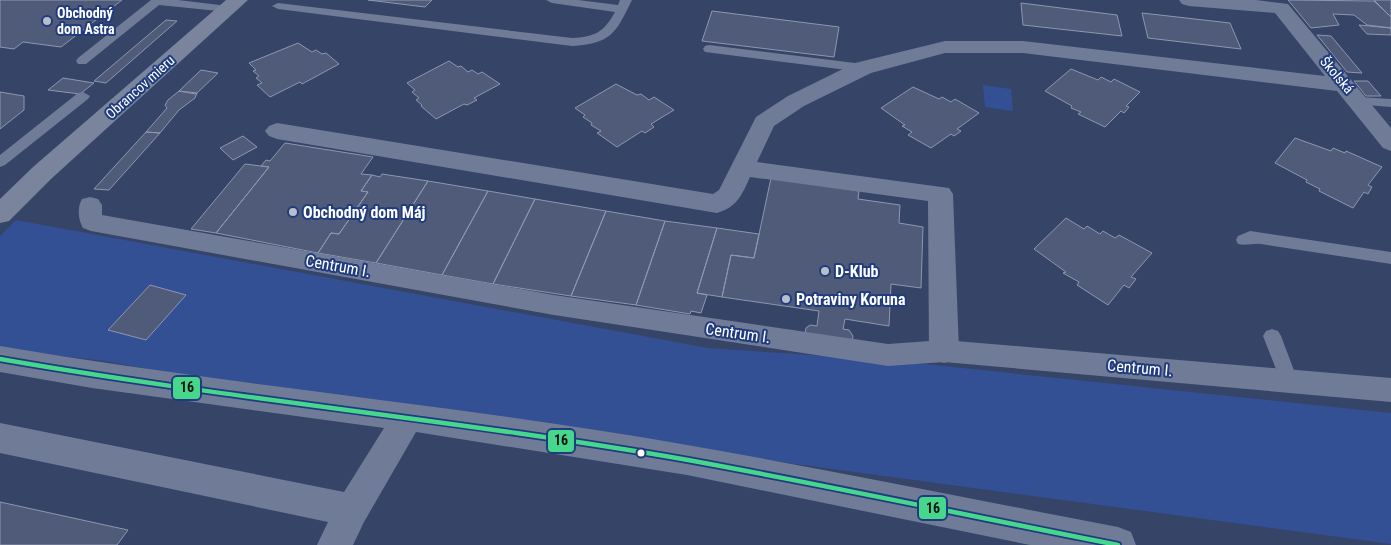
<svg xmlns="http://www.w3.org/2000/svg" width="1391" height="545" viewBox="0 0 1391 545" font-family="'Roboto Condensed',sans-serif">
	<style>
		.green { fill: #335095 }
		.building { fill: #4f5b78; stroke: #8e97ae }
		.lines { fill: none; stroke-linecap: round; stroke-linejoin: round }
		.service { fill: #707b97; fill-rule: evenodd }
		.pedestrian { fill: #707b97; fill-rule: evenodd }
		.minor { fill: #707b97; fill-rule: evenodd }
		.primary { fill: #7a849d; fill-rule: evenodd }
		.bus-1-casing { stroke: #203b7e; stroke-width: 8 }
		.bus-1 { stroke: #46d78d; stroke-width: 4.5 }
		.poi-dot { fill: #b9beca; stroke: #203b7e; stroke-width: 2 }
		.bus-dot { fill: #fff; stroke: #203b7e; stroke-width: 2 }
		.labels { text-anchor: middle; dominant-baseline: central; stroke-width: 4; stroke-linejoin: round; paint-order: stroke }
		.far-poi-label { font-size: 14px; font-weight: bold; fill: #fff; stroke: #203b7e; text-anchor: start }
		.far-street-label { font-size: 14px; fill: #fff; stroke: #203b7e }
		.poi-label { font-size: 16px; font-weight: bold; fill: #fff; stroke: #203b7e; text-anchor: start }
		.street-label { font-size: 16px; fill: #fff; stroke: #203b7e }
		.line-badge { stroke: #203b7e; stroke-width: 2 }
		.pale-badge-label { font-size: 14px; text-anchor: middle; font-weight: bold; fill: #111 }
	</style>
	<rect width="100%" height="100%" fill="#364468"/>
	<path class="green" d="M983 85 1011 89 1013 111 985 107Z
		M16 220 708 348 886 360 1391 413V544L750 458 408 417 105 361 0 349V236Z"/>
	<path class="building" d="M0 0H122L61 47 23 42 14 49 0 47Z
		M368 0H432L425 7Z
		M1288 0 1374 1 1391 17V28L1367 25 1354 15 1333 14 1339 25 1311 28Z
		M1391 0V17L1374 0Z
		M1021 3 1117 15 1122 36 1023 25Z
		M712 11 839 27 834 57 702 41Z
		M1142 13 1230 23 1241 49 1148 38Z
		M166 20 177 21 106 83 94 81Z
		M1359 25 1391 28V35L1367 34Z
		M1317 35 1331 36 1362 73 1347 72Z
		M298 43 312 52 316 50 322 54 326 53 339 64 302 84 300 82 270 97 257 85 262 83 256 78 259 76 253 71 256 70 249 63Z
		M449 61 458 67 461 66 468 72 472 70 478 74 482 72 500 84 474 98 477 100 467 105 464 104 436 119 421 106 422 105 416 100 419 98 412 92 415 90 407 83Z
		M1071 69 1098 80 1101 77 1111 82 1114 79 1140 92 1126 106 1129 107 1124 113 1121 111 1105 127 1078 114 1081 112 1071 108 1072 106 1045 91Z
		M201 70 218 73 196 94 179 91Z
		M63 78 94 83 80 94 48 90Z
		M1354 81H1368L1381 96H1366Z
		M616 84 637 95 641 94 649 100 654 97 674 110 651 124 654 127 645 133 642 131 617 147 597 133 601 131 591 125 592 123 583 117 585 115 575 108Z
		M913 87 939 99 942 97 951 102 955 99 979 113 957 129 961 131 954 136 951 134 931 148 908 135 912 132 902 126 905 125 881 108Z
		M179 91 197 93 195 98 179 110 160 133 146 132 167 108 165 105 168 100Z
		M0 92 24 96V110L0 129Z
		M146 132 160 133 109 190 94 189Z
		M243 136 257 147 233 160 220 148Z
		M1295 138 1331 151 1333 148 1345 153 1346 151 1382 167 1368 185 1372 187 1368 194 1364 192 1353 208 1319 191 1320 189 1306 182 1307 180 1275 163Z
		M285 143 373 157 361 174 372 175 361 191 368 192 339 234 331 233 318 253 216 233 269 167 261 166 266 160 270 161Z
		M245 164 269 167 216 233 191 229Z
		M382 174 428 181 376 263 318 253 331 233 339 234 368 192 361 191 372 175 380 177Z
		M771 178 859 191 858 199 900 205 899 223 923 227 921 288 891 284 889 326 845 319 843 329 849 330 853 336 852 342 805 334 806 328 810 325 817 326 819 311 722 297 731 255 754 258Z
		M428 181 488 191 442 275 376 263Z
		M488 191 535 199 493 284 442 275Z
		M535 199 606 211 571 296 493 284Z
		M606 211 665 221 636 305 571 296Z
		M1066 218 1084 229 1087 226 1100 234 1103 231 1115 238 1119 235 1152 253 1131 277 1136 279 1129 288 1124 285 1108 305 1077 285 1079 282 1063 273 1066 272 1034 249Z
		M665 221 717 228 697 293 707 295 701 313 691 311 690 314 636 305Z
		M717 228 759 234 754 258 731 255 722 297 697 293Z
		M150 285 186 295 146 340 108 330Z
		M0 502 105 525 128 530 117 545H0Z"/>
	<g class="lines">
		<path class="service" d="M151 0H178L228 6 234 9 228 12 159 5 86 64H78L76 61 78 58Z
			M546 0H578L618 5 620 0H632C616 33 611 44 572 46L278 9 272 6 278 3 572 38C595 37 604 32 615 12L552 3Z
			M709 45 863 64 869 68 863 72 705 52 703 49 705 46Z
			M83 92 90 96 88 99 5 165 0 167V155L78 93Z
			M1359 97 1391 99V107L1354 104 1352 101Z
			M1250 231 1391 252V264L1261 244C1253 243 1246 246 1238 244L1236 240 1238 236Z
			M1272 329 1278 331 1281 336 1298 381 1295 387 1289 389 1283 387 1263 336 1266 331Z"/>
		<path class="pedestrian" d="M90 197 98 199 102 205V215L554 295 888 344 944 340 1391 378V402L944 362 888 366 554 315 91 231 83 228C78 219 77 208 82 199Z"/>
		<path class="minor" d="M1179 0H1256L1288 4 1391 128V151L1383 148 1337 91 1023 53H945L871 73 804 106 774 126 757 162 949 188 953 194 959 351 955 360 944 363 933 360 929 351 928 201 750 177C742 195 737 207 717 213L277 139 269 136 265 131 269 126 277 123 713 194 719 190 756 117 788 96 855 63 945 41H1023L1325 76 1275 13 1189 6 1182 4Z
			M0 346C228 385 459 405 687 445 831 470 975 500 1118 527L1131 532 1136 545H1030L687 475 416 432 364 522 353 545H317L328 522 0 453V423L344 492 384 428 92 388 0 372Z"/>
		<path class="primary" d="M226 0H248L51 179 9 221 0 223V199L33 167Z"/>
		<g class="bus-1-casing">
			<path id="bus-1" d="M0 359C228 399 459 420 688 460 831 486 975 517 1118 545"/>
		</g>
		<use href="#bus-1" class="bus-1"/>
	</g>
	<g class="poi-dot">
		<circle cx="47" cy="21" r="5"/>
		<circle cx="293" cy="212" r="5"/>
		<circle cx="825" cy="271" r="5"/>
		<circle cx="786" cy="299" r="5"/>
	</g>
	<circle class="bus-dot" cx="641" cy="453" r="4.5"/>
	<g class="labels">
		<g class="far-poi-label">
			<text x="57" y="13">Obchodný<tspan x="57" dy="16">dom Astra</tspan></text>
		</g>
		<g class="far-street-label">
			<text transform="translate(1337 75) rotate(50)">Školská</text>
			<text transform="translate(140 87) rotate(-42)">Obrancov mieru</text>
		</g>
		<g class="poi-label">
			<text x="303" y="212">Obchodný dom Máj</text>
			<text x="835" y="271">D-Klub</text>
			<text x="796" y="299">Potraviny Koruna</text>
		</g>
		<g class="street-label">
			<text transform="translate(338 266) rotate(10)">Centrum I.</text>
			<text transform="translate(738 333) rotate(8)">Centrum I.</text>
			<text transform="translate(1140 368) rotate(5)">Centrum I.</text>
		</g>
	</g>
	<g class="line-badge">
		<rect x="172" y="376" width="29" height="24" rx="5" fill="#46d78d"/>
		<rect x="547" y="429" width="28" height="24" rx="5" fill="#46d78d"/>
		<rect x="918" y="496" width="29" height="24" rx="5" fill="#46d78d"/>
	</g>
	<g class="pale-badge-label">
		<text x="187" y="392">16</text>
		<text x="561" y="445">16</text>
		<text x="933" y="513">16</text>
	</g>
</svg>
